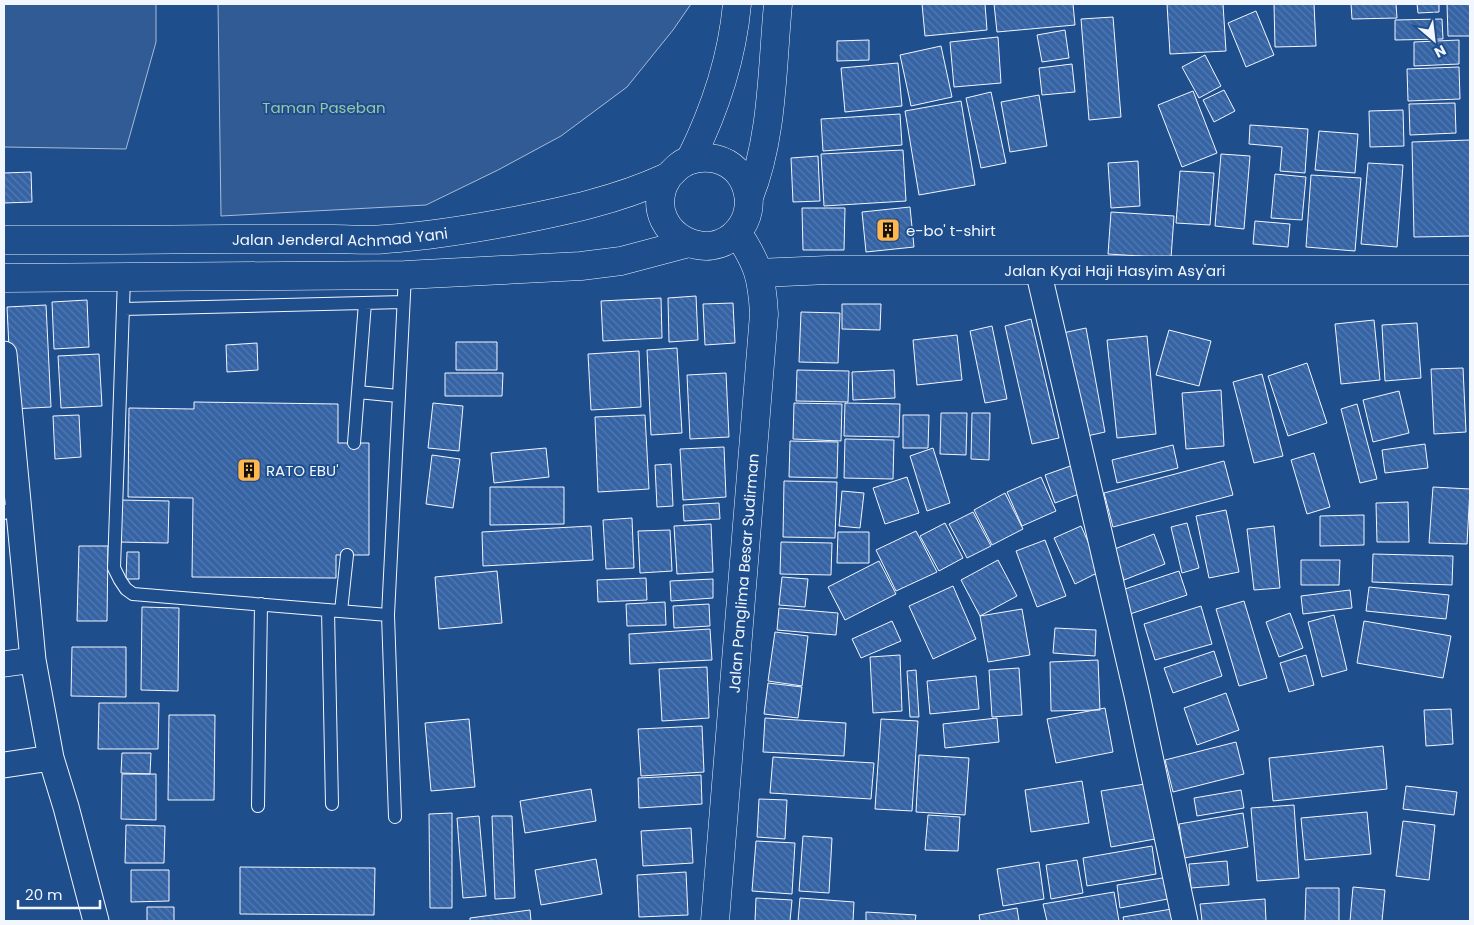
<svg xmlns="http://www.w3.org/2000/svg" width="1474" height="925" viewBox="0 0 1474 925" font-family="Poppins,sans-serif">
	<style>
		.built { fill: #305b95; stroke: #a8bbd7 }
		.building { fill: url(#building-back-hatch); stroke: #f2f6ff }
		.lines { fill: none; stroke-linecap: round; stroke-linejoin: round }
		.lane-casing { stroke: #f2f6ff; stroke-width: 14 }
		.street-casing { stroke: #f2f6ff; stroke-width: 27 }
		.secondary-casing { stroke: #f2f6ff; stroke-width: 29 }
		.lane { stroke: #1f4e8c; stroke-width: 12 }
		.street { stroke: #1f4e8c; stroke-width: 25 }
		.secondary { stroke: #1f4e8c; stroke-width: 28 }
		.labels { text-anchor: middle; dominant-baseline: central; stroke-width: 4; stroke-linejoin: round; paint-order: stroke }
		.park-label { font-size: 15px; fill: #97c8a6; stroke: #1f4e8c }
		.poi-label { font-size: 15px; fill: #f2f6ff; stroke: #1f4e8c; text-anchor: start }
		.street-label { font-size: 15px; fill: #f2f6ff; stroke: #1f4e8c }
	</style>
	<defs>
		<pattern id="building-back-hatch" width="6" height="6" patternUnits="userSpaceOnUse" patternTransform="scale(1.25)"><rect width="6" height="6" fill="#3563a3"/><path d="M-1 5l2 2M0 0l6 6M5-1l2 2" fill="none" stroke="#537ab1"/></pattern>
	</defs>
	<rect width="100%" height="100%" fill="#1f4e8c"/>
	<path class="built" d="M4 4H156V42L126 149 4 147Z
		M218 4H691L673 30 627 87 561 136 498 170 426 205 221 216Z"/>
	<path class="building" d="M922 4H985L987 30 925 36Z
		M994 4H1073L1075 25 997 32Z
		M1167 4H1223L1226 51 1170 54Z
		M1274 4H1314L1316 46 1275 47Z
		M1351 4H1396L1397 18 1352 19Z
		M1417 4H1439V12L1418 13Z
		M1447 4H1470V36H1448Z
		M1256 11 1274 55 1246 67 1228 23Z
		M1113 17 1121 117 1089 120 1081 19Z
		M1442 19 1443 39 1395 40V20Z
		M1065 30 1069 58 1042 62 1037 35Z
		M998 37 1001 83 954 87 950 42Z
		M869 40V60L837 61V41Z
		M1459 40V64L1414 66V42Z
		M941 46 952 97 911 106 900 55Z
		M1205 55 1221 86 1199 98 1182 67Z
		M898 63 902 106 845 112 841 68Z
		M1072 64 1075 92 1042 95 1039 68Z
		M1459 67 1460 99 1408 101 1407 69Z
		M1224 90 1235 111 1214 122 1203 100Z
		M1193 91 1217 153 1182 167 1158 105Z
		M991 92 1006 163 981 168 966 98Z
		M1039 95 1047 146 1010 152 1001 102Z
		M961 101 975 185 919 195 905 111Z
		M1455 103 1456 133 1410 135 1409 104Z
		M1403 110 1404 146 1370 147 1369 111Z
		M900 114 902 145 823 151 821 119Z
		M1250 125 1308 129 1305 173 1280 171 1282 147 1249 144Z
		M1319 131 1358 134 1355 173 1315 170Z
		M1470 140V236L1414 237 1412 142Z
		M903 150 906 201 824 206 821 154Z
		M1221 154 1250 156 1244 229 1215 226Z
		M818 156 820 201 793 202 791 158Z
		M1138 161 1140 206 1111 208 1108 163Z
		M1368 163 1403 165 1397 247 1361 244Z
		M1180 171 1214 173 1210 225 1176 223Z
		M31 172 32 202 4 203V173Z
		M1275 174 1306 177 1302 220 1271 218Z
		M1311 175 1361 178 1355 251 1306 247Z
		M910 207 914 247 866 252 862 212Z
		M802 208H845L844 250H803Z
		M1111 212 1174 216 1171 258 1108 254Z
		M1255 221 1290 224 1288 247 1253 244Z
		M696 296 698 340 669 342 668 298Z
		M661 298 662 338 603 341 601 301Z
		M87 300 89 347 54 349 52 302Z
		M733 303 735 343 705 345 703 304Z
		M842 304H881L880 330 842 329Z
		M46 305 51 407 12 409 7 307Z
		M801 312 840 313 838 363 799 362Z
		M1031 319 1059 438 1032 444 1005 326Z
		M1374 320 1380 380 1341 384 1335 324Z
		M1417 323 1421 378 1385 381 1382 325Z
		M992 326 1007 399 985 403 970 331Z
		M1086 328 1105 432 1078 438 1058 334Z
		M1169 330 1211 341 1199 386 1156 375Z
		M957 335 962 380 917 385 913 340Z
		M1147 336 1156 434 1117 438 1107 340Z
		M456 342H497V370H456Z
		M257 343 258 370 227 372 226 345Z
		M677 348 682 433 651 435 647 350Z
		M639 351 641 407 591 410 588 354Z
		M99 354 102 406 61 408 58 356Z
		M1307 363 1327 423 1288 436 1268 376Z
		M1463 368 1466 432 1434 434 1431 369Z
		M797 370 849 371 848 402 796 401Z
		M894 370 895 398 853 400 852 372Z
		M445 373H503L502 396H445Z
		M726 373 729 437 690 439 687 375Z
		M1262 374 1283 456 1254 463 1233 382Z
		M1221 390 1224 446 1186 449 1182 393Z
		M1399 391 1409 433 1373 442 1363 400Z
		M194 402 338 404V443H369V555H336V578L192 577 193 498 128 497 129 408 194 409Z
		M433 403 463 406 459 451 428 448Z
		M794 403 842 404 841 441 793 439Z
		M845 403 900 404 899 437 844 436Z
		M1357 404 1377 479 1360 483 1341 409Z
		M941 413H967L966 455 940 454Z
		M972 413H990L989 460 971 459Z
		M79 415 81 457 55 459 53 416Z
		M645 415 649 489 598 492 595 417Z
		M903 415H929L928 448H903Z
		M845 439 894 440 893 479 844 478Z
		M790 441 838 442 837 478 789 477Z
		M1425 444 1428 468 1385 473 1382 450Z
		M1173 445 1178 468 1117 483 1112 460Z
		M724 447 726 497 683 500 680 449Z
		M546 448 549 477 494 483 491 453Z
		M933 448 950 503 927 511 910 456Z
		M1314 453 1330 507 1307 514 1291 460Z
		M432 455 460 459 453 508 426 504Z
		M1224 461 1233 495 1113 527 1104 493Z
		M671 464 673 506 657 507 655 465Z
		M1076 464 1087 491 1055 503 1045 475Z
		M907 477 919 513 885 524 873 488Z
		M1041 477 1056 511 1022 526 1007 492Z
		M784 481 837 482 835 538 783 537Z
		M490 487H564V524L490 525Z
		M1433 487 1470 489 1467 544 1429 543Z
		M842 491 864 493 860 528 839 526Z
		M1005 493 1023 529 992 545 974 510Z
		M120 500 169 501 168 543 119 542Z
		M1408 502 1409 542H1377L1376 503Z
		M719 503 720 519 684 521 683 505Z
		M1226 510 1239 572 1209 578 1196 516Z
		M973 512 991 546 967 558 949 524Z
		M1364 515V545L1320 546V516Z
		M632 518 634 568 606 569 603 520Z
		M945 523 963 558 939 571 920 536Z
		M1187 523 1199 568 1182 573 1171 527Z
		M711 524 713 572 677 574 674 526Z
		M591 526 593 560 483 566 482 532Z
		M1081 526 1101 571 1075 584 1054 538Z
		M1274 526 1280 588 1254 590 1247 529Z
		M670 530 672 571 640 573 638 531Z
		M916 531 937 572 896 591 876 550Z
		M838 532H869V563H837Z
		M1154 534 1165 564 1124 580 1112 550Z
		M1045 540 1066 596 1037 607 1016 551Z
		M781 542 832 543 831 575 780 574Z
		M79 546H108L107 621H77Z
		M127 552H139V579H126Z
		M1373 554 1453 556 1452 585 1372 582Z
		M998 560 1017 596 980 616 961 580Z
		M1301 560H1340L1339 585H1301Z
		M879 561 896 594 845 620 828 587Z
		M497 571 502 623 439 629 435 577Z
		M1179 571 1187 595 1130 614 1122 590Z
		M782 577 808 579 805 607 779 605Z
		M646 578 647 600 598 602 597 580Z
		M713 579V598L671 601 670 581Z
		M953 586 976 639 933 659 909 606Z
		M1369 587 1449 595 1446 619 1366 611Z
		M1350 590 1352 608 1303 614 1301 596Z
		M1244 601 1267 678 1239 686 1216 609Z
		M665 602 666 625 627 626 626 604Z
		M709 604 710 626 674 628 673 606Z
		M1201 606 1212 644 1155 660 1144 624Z
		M142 607 179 608 178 691 141 690Z
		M779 608 838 613 836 635 777 630Z
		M1022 609 1030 655 988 662 980 616Z
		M1290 613 1303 648 1279 657 1266 622Z
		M1334 615 1347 670 1322 677 1308 622Z
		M892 621 901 641 861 658 852 639Z
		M1364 621 1451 636 1443 678 1357 663Z
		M1055 628 1096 630 1095 656 1053 653Z
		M710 629 712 660 630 664 629 634Z
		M775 632 808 636 802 686 768 681Z
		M72 647H126V697L71 696Z
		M1214 651 1222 676 1173 693 1164 668Z
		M900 655 902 711 873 713 870 657Z
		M1306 655 1314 685 1289 692 1280 663Z
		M1098 660 1100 710 1051 711 1050 662Z
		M707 667 709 718 662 721 659 669Z
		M1019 668 1022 715 992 717 989 670Z
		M916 670 919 717H910L907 671Z
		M976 676 979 709 930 714 927 681Z
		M768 683 802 687 798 718 764 714Z
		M1226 693 1239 730 1197 745 1184 708Z
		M99 703H159L158 749H98Z
		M1105 708 1113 752 1056 763 1047 719Z
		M1451 709 1453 744 1426 746 1424 710Z
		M169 715H215L214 800H168Z
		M765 718 846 723 844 756 763 752Z
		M997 718 999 742 945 748 943 724Z
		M469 719 475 787 431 791 425 723Z
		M881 719 918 721 912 811 875 809Z
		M702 726 704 772 641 776 638 729Z
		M1236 742 1244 774 1173 792 1165 760Z
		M1383 746 1387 789 1273 801 1269 758Z
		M122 753H151L150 774 121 773Z
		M919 755 969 758 965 815 916 812Z
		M773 757 874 763 871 799 770 793Z
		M122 774H156V820L121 819Z
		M701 775 702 804 639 808 638 778Z
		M1082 781 1089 823 1031 832 1025 790Z
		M1145 784 1155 839 1111 847 1101 791Z
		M1406 786 1457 792 1454 815 1403 809Z
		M591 789 596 821 525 833 520 801Z
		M1241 790 1244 808 1197 816 1194 798Z
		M759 799 787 800 785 839 757 837Z
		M1294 805 1299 878 1257 881 1251 808Z
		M1367 812 1371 854 1305 860 1301 818Z
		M452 813V908H430L429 814Z
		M1243 813 1248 847 1184 858 1179 824Z
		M928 815 960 817 958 851 925 850Z
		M479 816 486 896 463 898 457 818Z
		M492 816H512L515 898 495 899Z
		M1403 821 1435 825 1429 880 1396 876Z
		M126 825 165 826 164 863H125Z
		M691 828 693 863 643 866 641 831Z
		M803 836 832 838 829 893 799 891Z
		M756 841 795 843 792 894 752 891Z
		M1152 846 1156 874 1087 886 1083 858Z
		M596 859 602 894 541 905 535 870Z
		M1077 860 1083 893 1051 899 1046 865Z
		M1227 861 1229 885 1191 888 1189 864Z
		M1039 862 1044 899 1003 906 997 869Z
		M240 867 375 868 374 915 240 914Z
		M131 870H169V901L131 902Z
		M686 872 688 915 639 917 637 875Z
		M1169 877 1173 898 1120 908 1117 885Z
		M1353 887 1385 890 1382 921H1350Z
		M1306 888H1339V921H1305Z
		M1114 892 1119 921H1047L1043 904Z
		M756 898 792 900 790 921H755Z
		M800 898 854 902 853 921H798Z
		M1265 899 1266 921H1202L1200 904Z
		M147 907H174V921H147Z
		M1017 908 1019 921H980L979 915Z
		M1178 908 1180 921H1124L1123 917Z
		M530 910 531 921H470V918Z
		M866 912 916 915 915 921H866Z"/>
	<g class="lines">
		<g class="lane-casing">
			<path id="lane" d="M124 278 114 568 120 580 126 589 133 594 388 615 405 275
				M123 309 403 302
				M358 392 398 396
				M354 443 365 303
				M4 513 19 503
				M328 610 332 804
				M341 611 347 555
				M388 615 395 817
				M258 806 261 604"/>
		</g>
		<g class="street-casing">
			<path id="street" d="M1038 270 1137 695 1185 921
				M4 354 33 660 51 758 66 807 96 921
				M4 664 33 660
				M4 765 51 758"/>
		</g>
		<g class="secondary-casing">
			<g id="secondary">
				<path d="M690 160C715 110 732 59 737 4"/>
				<path d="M749 197C773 138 772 67 778 4"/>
				<path id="s1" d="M4 240C79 240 153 240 228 239 263 239 298 239 333 239 351 239 369 241 386 239 429 236 472 229 514 221 565 211 617 200 665 178 671 175 674 170 679 166 689 158 704 156 716 159 748 167 759 207 738 231 708 266 649 234 662 190 663 185 666 181 668 177"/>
				<path id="s2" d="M759 273 828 270H1470"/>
				<path d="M4 278 405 275 581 266 621 261 689 243"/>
				<path id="s3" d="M715 921 764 314C762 277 758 264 737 232"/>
			</g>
		</g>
		<use href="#lane" class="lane"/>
		<use href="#street" class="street"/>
		<use href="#secondary" class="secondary"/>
	</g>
	<defs>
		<g id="building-square" transform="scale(1.25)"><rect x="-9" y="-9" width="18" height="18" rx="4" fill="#ffb74d" stroke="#1f4e8c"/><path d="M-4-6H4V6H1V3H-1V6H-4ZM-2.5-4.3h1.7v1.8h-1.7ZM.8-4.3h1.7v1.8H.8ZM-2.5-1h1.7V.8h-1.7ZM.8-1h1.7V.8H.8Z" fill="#111"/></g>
	</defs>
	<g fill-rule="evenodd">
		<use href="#building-square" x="888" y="230"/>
		<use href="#building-square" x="249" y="470"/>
	</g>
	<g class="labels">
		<g class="park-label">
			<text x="324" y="107">Taman Paseban</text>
		</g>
		<g class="poi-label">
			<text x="906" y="230">e-bo' t-shirt</text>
			<text x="266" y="470">RATO EBU'</text>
		</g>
		<g class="street-label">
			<text stroke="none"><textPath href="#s1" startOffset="336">Jalan Jenderal Achmad Yani</textPath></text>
			<text stroke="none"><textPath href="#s2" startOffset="356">Jalan Kyai Haji Hasyim Asy'ari</textPath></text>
			<text stroke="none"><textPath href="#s3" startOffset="349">Jalan Panglima Besar Sudirman</textPath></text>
		</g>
	</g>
	<rect width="1474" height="925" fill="none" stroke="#f2f6ff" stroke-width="10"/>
	<g transform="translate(1434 40) rotate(152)" stroke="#1f4e8c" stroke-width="4" paint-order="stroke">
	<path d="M0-4L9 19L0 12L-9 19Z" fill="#f2f6ff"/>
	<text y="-8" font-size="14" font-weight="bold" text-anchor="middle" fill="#f2f6ff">N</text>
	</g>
	<path d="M18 900v8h82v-8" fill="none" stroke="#f2f6ff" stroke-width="2.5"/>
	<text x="25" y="900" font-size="15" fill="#f2f6ff" stroke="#1f4e8c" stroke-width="4" paint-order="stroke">20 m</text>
</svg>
